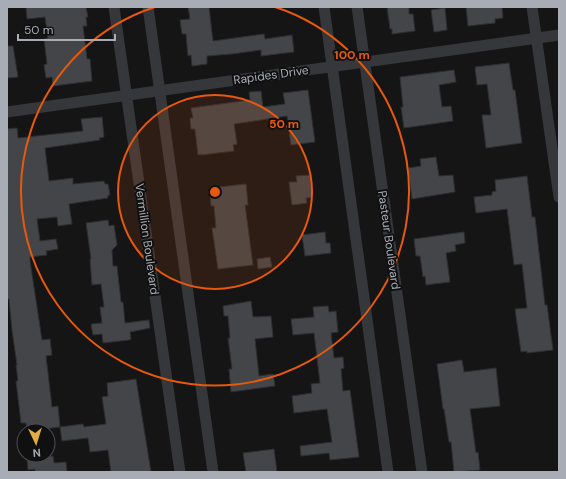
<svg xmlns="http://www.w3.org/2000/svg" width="566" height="479" viewBox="0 0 566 479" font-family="'DM Sans',sans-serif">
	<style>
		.building { fill: #444549; stroke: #2f2f32 }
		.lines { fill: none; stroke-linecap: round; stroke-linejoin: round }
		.street { stroke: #36373b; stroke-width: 11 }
		.ring { fill: none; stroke: #e8590c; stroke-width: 2 }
		.labels { text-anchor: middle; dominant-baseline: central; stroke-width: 4; stroke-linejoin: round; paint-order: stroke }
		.street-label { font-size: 12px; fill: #a8acb5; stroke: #101011 }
		.centre { fill: #e8590c; stroke: #101011; stroke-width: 2 }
		.ring-label { font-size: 12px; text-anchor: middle; font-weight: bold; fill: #e8590c; stroke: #101011; stroke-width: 4; stroke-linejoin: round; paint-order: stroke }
	</style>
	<rect width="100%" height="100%" fill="#151516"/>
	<path class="building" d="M26 7H86L88 17H86L87 26H83L87 59H90L92 81 53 86 52 77 46 78 44 65 47 64 44 39 48 38 45 17 27 19Z
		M188 7H209L213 41 264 34 265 39 292 35 294 52 261 56V50L232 54 207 56V64L192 66 191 55 188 56 186 34H182L180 20 190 19Z
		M387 7H409V14H413L415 31 392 34V29H390Z
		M466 7H502L503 18 495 19V23L468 26Z
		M445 8 447 30 434 32 431 10Z
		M7 46H13L18 77 7 78Z
		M509 63 513 90H515L522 143 486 148 482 115H491L487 84 477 85 475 67Z
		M454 70 456 82 439 85 442 107 451 106 453 121 404 128 401 107H403L400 77Z
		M308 90 315 142 291 145 287 116 234 124 237 144 233 145 234 151 201 155V154L198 155 195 129H191L190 118H193L191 108 250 100 249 92 261 91 263 107 285 104 283 93Z
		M102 117 104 137 99 138 100 140 45 148 49 181 73 178V184L104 181 105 184H108L110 195H108V198L69 204 72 224 58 226 57 217 37 219 40 241 56 239 58 249 46 251 47 255 30 257V261L42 340 50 339 52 355 46 356 52 407 58 406 60 427 27 431 26 423H21L16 381H18L16 365H17L12 330 9 299H7V129L17 128 18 138 83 131 81 119Z
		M436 157 439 176 453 175 455 192 412 199 408 168 421 166 420 159Z
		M310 175 312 197 306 198 307 203 292 205 289 182H297L296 176Z
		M527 176 532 217H535L545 305H547L553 350 527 353V351L521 352 515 309 527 308 522 264 514 265 507 209 476 213 474 197 492 195V192L496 191 495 180Z
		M246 184 248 205H245L253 265 218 269 212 228H216L214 206H211L210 188Z
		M108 220 109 226 114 225 117 245 112 250 113 266H117L121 302H123L125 323 149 320 150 328 130 332 131 339 129 340 103 343 102 334 93 335 91 324 102 323 100 307H104L101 284 92 285 90 259H91L86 223Z
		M325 232 326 243H330L331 253 305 256 302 235Z
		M464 232 465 243 455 245 456 251 446 253 450 282 426 285 425 276 423 277 420 256H416L414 239Z
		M270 257 272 267 258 269 257 259Z
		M251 301 253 317 271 316 273 337 255 339 259 376 273 374 275 386 231 392 229 369H232L228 338H230L228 316H224L223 306Z
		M328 306 329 312 336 311 338 332 331 333 334 358 343 357 344 368 341 369 343 391 350 390 359 457 330 460 329 453 301 456 300 446 332 442 327 409 294 413 292 396 312 393 311 384 320 383 314 333 293 335 291 319 314 317 313 307Z
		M462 360 464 372 496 368 500 406 470 409 476 453 478 452 480 470 454 472 451 442H449L444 409H443L437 364Z
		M136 379 151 472H111L108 450 90 452 88 438 62 441 60 427 83 424 84 427 106 424 102 397 108 396 107 383Z
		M274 449 277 472H246L243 453Z
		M53 456 54 463 66 462 67 472H35V469L28 470 27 458Z"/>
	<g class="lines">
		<path class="street" d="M114 7 180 472
			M148 7 213 472
			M324 7 388 472
			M357 7 422 472
			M532 7 559 197
			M7 112 559 35"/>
	</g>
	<circle cx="215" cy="192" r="97" fill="#e8590c" fill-opacity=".12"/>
	<g class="ring">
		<circle cx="215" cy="192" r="97"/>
		<path d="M275 7A194 194 0 1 1 155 7"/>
	</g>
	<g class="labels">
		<g class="street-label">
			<text transform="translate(271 75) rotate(-8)">Rapides Drive</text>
			<text transform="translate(147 239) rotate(82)">Vermillion Boulevard</text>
			<text transform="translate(389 240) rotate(82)">Pasteur Boulevard</text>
		</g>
	</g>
	<circle cx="215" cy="192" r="6" class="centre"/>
	<g class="ring-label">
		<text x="352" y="59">100 m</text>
		<text x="284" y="128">50 m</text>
	</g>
	<rect width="566" height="479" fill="none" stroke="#a8acb5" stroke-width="16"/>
	<g transform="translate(36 443) rotate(176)"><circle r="19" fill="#101011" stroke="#4d4e53"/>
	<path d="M0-3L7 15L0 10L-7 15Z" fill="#e0ac43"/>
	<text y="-6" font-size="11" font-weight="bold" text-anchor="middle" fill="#a8acb5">N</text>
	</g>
	<path d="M18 34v6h97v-6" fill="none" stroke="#a8acb5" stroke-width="2"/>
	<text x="24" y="34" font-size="12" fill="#a8acb5" stroke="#101011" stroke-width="3" paint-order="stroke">50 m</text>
</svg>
